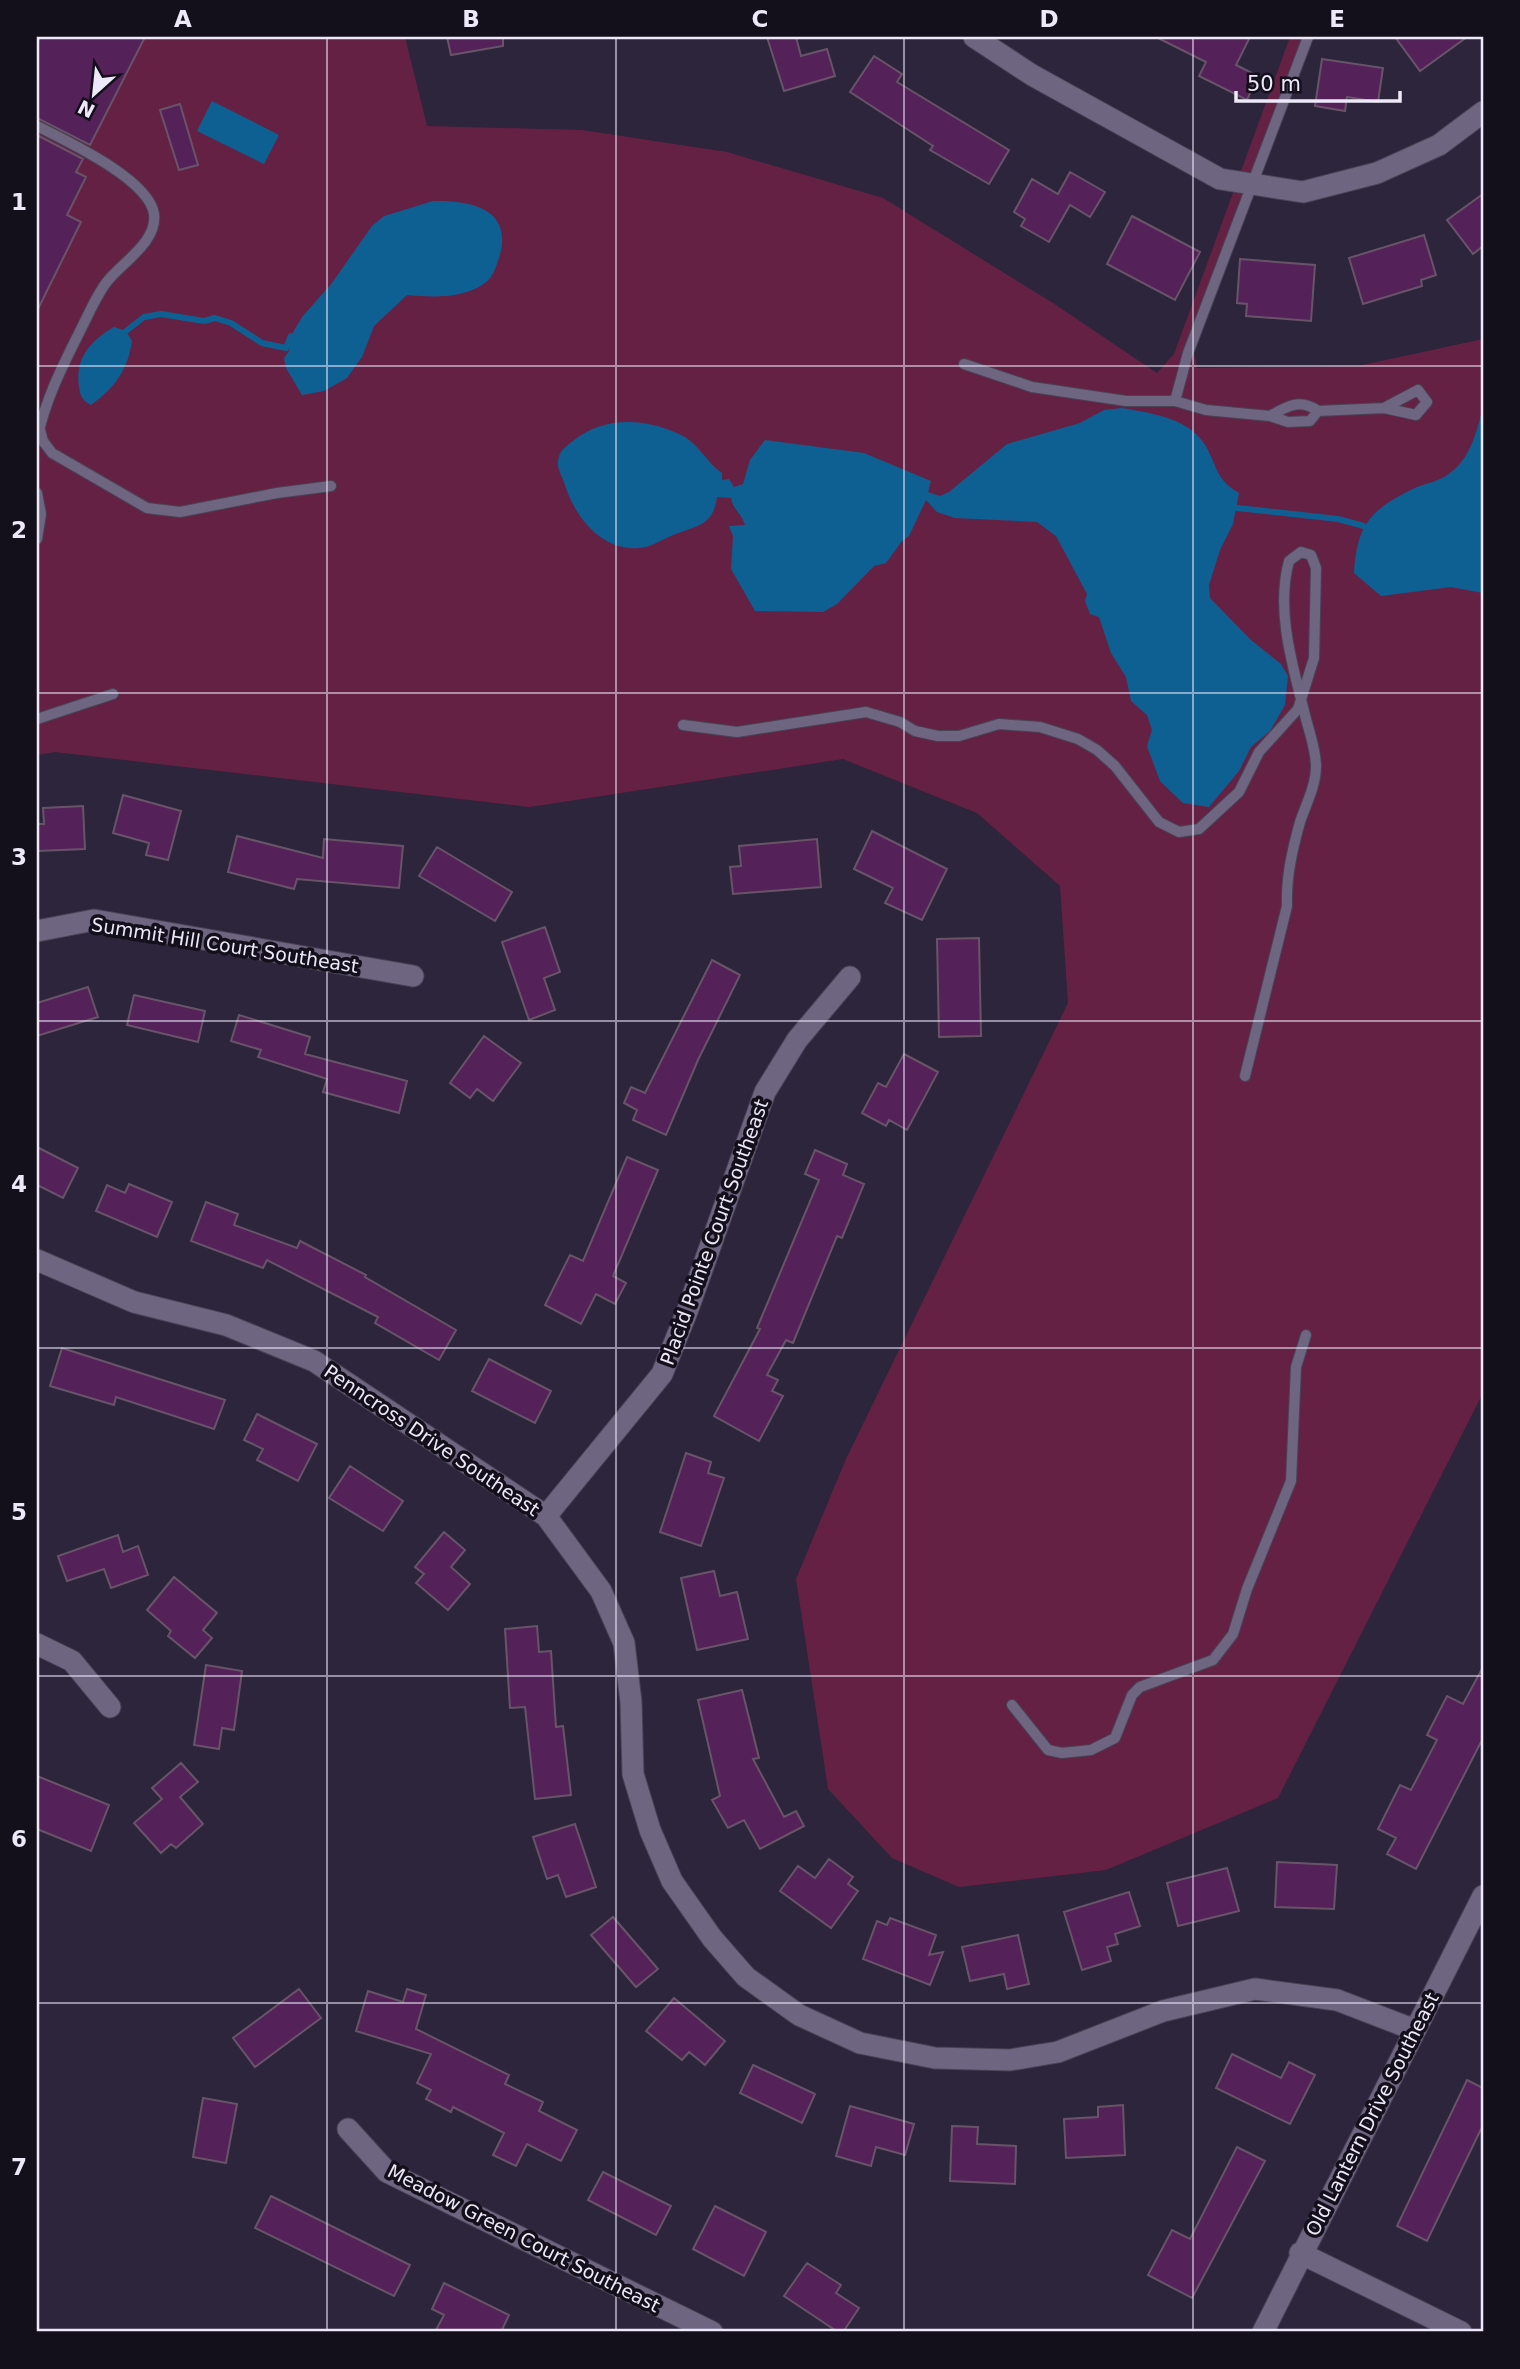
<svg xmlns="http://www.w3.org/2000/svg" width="1520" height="2369" viewBox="0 0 1520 2369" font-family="'DejaVu Sans',sans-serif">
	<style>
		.green { fill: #652144 }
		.water { fill: #0f6092 }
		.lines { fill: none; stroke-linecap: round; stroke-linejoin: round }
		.stream { stroke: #0f6092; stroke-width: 6 }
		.building { fill: #542158; stroke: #685469; stroke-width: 2 }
		.lane-casing { stroke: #494356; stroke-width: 12 }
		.street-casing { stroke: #494356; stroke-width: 23 }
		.lane { stroke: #6e6681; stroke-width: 10 }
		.street { stroke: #6e6681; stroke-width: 21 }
		.grid { fill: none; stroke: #ede9f9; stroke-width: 2; stroke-opacity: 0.55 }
		.labels { text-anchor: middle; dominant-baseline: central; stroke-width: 7; stroke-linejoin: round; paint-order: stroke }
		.street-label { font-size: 19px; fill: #ede9f9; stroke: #14101b }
		.neatline { fill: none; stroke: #ede9f9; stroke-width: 2.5 }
		.grid-label { font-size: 23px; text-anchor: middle; font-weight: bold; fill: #ede9f9 }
	</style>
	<rect width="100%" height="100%" fill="#2c253c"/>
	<path class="green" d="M37 37H405L427 126 582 130 727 152 883 198 1053 303 1157 373 1174 354 1290 37H1313L1194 352 1197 368 1358 366 1483 339V1393L1278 1798 1106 1870 959 1887 892 1858 828 1789 796 1579 846 1459 1068 1003 1060 886 977 813 843 759 530 807 55 752 37 755Z"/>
	<path class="water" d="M212 101 279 135 264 164 197 131Z
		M433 201C472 200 514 209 499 258 495 270 492 279 482 285 461 299 430 297 407 295L374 326 362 357 347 378 324 391 302 395 286 368 284 358 289 351 291 336 302 317 332 283 372 226 384 216Z
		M114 327 126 331 132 341C128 369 115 388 91 405 83 401 80 396 79 387 75 358 90 341 114 327Z
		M1483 407V593L1451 587 1381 596 1354 573C1357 524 1371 509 1415 488 1426 483 1441 481 1450 473 1471 458 1477 430 1483 407Z
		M1122 408C1154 414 1192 418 1208 450 1218 470 1217 480 1239 493L1233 524 1220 550 1209 585 1210 598 1251 640 1281 664 1288 676 1285 705 1270 731 1251 747 1239 771 1209 807 1183 803 1160 781 1147 746 1152 730 1147 715 1131 701 1126 677 1111 653 1099 617 1090 614 1085 601 1087 594 1056 536 1037 522 955 518 937 512 926 500 909 536 902 541 886 563 874 566 837 604 823 612 755 611 731 569 733 536 729 526 745 525C742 514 733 510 731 498L717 497C713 526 698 525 673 535 663 539 650 548 638 548 600 551 573 514 564 482 562 476 557 468 558 462 558 452 566 446 573 441 604 416 644 418 679 434 698 442 706 462 722 473V480L729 479 734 487 743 484 750 460 765 440 864 453 931 481 928 492 940 496 949 492 1007 444 1080 423 1104 410Z"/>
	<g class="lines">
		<path class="stream" d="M126 331 144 317 161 314 204 321 215 318 231 323 262 343 286 348 291 336
			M1237 508 1338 519 1364 526"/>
	</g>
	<path class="building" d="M40 37H145L90 145 37 118V43Z
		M447 37H503V46L451 55Z
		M767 37H796L801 56 827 49 835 76 784 91Z
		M1156 37H1250L1236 65 1258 76 1247 100 1199 76 1206 62Z
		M1395 37H1467L1420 71Z
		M874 56 902 74 897 82 1009 150 989 184 930 150 933 146 850 92Z
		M1322 59 1383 68 1378 102 1347 97 1345 111 1315 106Z
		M180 104 198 165 179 170 160 110Z
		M37 135 83 159 76 172 86 177 67 215 81 222 37 311Z
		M1070 172 1105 192 1090 217 1070 205 1049 242 1021 226 1025 219 1014 212 1032 179 1058 194Z
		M1483 194V246L1473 254 1447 220Z
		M1132 216 1200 252 1175 300 1107 264Z
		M1424 235 1436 275 1421 280 1422 286 1363 304 1349 258Z
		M1240 259 1315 265 1311 321 1246 316 1247 304 1237 303Z
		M123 795 181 811 168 860 146 855 149 843 113 833Z
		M83 806 85 849 37 851V824H44L43 808Z
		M872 831 947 869 922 920 885 903 893 888 854 869Z
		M237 836 323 858 324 839 403 846 399 888 297 879 294 889 228 872Z
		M817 839 821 887 733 894 730 867 741 866 739 846Z
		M437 847 512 892 495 921 419 876Z
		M545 927 560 972 544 978 555 1010 529 1020 502 942Z
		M979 938 981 1036 939 1037 937 939Z
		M712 960 740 975 698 1060 666 1135 633 1120 637 1110 624 1103 631 1087 645 1093Z
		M88 987 98 1017 37 1036V1003Z
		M134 995 205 1011 198 1042 127 1025Z
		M239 1015 310 1037 305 1054 407 1081 399 1113 323 1092 327 1079 258 1057 261 1050 231 1041Z
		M484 1036 521 1063 493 1101 477 1089 470 1098 450 1083Z
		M904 1054 938 1072 907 1130 889 1120 886 1126 862 1113 878 1083 886 1087Z
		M37 1147 78 1168 63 1198 37 1185Z
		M815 1150 847 1164 843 1175 864 1184 842 1238 837 1236 793 1343 786 1340 767 1375 778 1380 772 1391 783 1396 759 1441 714 1416 760 1329 757 1328 819 1180 805 1174Z
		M627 1157 658 1170 613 1276 626 1283 615 1304 596 1294 581 1324 545 1305 570 1255 583 1261Z
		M129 1184 172 1202 157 1237 96 1211 107 1185 125 1193Z
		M206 1202 238 1214 234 1225 297 1248 300 1241 366 1275 365 1277 456 1330 439 1360 375 1323 378 1317 267 1260 263 1268 191 1241Z
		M62 1348 225 1400 214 1429 116 1397 114 1405 50 1386Z
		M489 1359 551 1391 535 1423 472 1391Z
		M257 1414 317 1444 298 1481 257 1460 263 1449 244 1440Z
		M686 1453 711 1462 708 1473 724 1478 701 1546 660 1532Z
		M350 1466 403 1501 383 1531 329 1498Z
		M444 1532 465 1550 451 1567 470 1584 448 1610 416 1583 424 1574 415 1567Z
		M118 1535 123 1552 138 1546 148 1575 111 1588 104 1569 67 1581 58 1556Z
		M714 1571 720 1596 737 1592 748 1639 697 1650 681 1578Z
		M174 1577 217 1613 203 1630 212 1638 195 1658 168 1636 171 1631 147 1610Z
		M537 1626 539 1652 551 1651 556 1727 563 1726 571 1795 535 1799 525 1707 510 1708 505 1629Z
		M206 1665 242 1671 234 1730 222 1728 219 1749 194 1745Z
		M1483 1667V1738L1416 1869 1387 1854 1396 1838 1378 1829 1400 1785 1411 1790 1437 1740 1427 1735 1447 1696 1463 1704Z
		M742 1690 759 1758 753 1759 784 1817 796 1811 804 1826 760 1849 744 1820 728 1828 712 1800 720 1796 698 1700Z
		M181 1763 198 1782 180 1797 203 1824 176 1848 171 1844 161 1853 134 1823 162 1799 152 1788Z
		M37 1776 109 1805 91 1851 37 1829Z
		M575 1824 596 1887 566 1897 558 1875 547 1879 533 1837Z
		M829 1859 853 1877 848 1884 858 1891 831 1928 780 1891 798 1866 815 1878Z
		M1277 1862 1337 1865 1334 1909 1275 1907Z
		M1227 1868 1239 1911 1178 1926 1167 1883Z
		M1129 1892 1140 1926 1115 1934 1118 1944 1107 1947 1111 1961 1082 1970 1064 1912Z
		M613 1917 658 1969 636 1987 591 1935Z
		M890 1918 936 1935 929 1955 943 1952 930 1985 863 1959 877 1921 887 1925Z
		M1018 1935 1029 1984 1007 1989 1004 1974 970 1981 962 1947Z
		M299 1989 321 2018 255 2067 233 2038Z
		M407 1989 426 1995 416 2029 509 2075 505 2084 543 2102 539 2111 577 2130 561 2161 527 2144 516 2166 493 2155 504 2133 453 2107 451 2112 426 2099 431 2090 417 2083 431 2054 356 2031 368 1991 403 2002Z
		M674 1998 725 2041 705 2065 689 2052 682 2060 646 2031Z
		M1232 2054 1281 2078 1289 2062 1315 2075 1290 2124 1216 2088Z
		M753 2065 815 2094 802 2123 740 2093Z
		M1467 2080 1483 2088V2125L1427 2241 1397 2226Z
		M203 2098 237 2104 226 2163 193 2157Z
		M1123 2105 1125 2155 1066 2158 1064 2119 1098 2117V2107Z
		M850 2106 914 2124 905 2155 876 2147 871 2166 836 2156Z
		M952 2126 978 2127 977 2144 1016 2146 1015 2184 950 2181Z
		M1237 2147 1265 2161 1192 2298 1148 2275 1172 2230 1190 2239Z
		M603 2172 671 2206 656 2235 588 2200Z
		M271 2196 410 2265 394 2296 255 2228Z
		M715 2206 766 2232 744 2276 693 2249Z
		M807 2263 841 2285 836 2293 859 2308 843 2332H838L784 2296Z
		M444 2283 509 2315 501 2332H435L444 2315 432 2309Z"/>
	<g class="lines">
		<g class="lane-casing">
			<path id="lane" d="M37 126C66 141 149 179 154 214 158 242 120 264 106 283 97 295 90 311 83 325 64 363 46 397 37 439
				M964 364 1032 387 1126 401H1175L1206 410 1270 416 1288 422 1310 421 1318 411C1300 398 1287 406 1270 416
				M1175 401 1188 353 1308 37
				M1318 411 1384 408 1416 415 1427 402 1418 390 1384 408
				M40 430 43 441 52 453 147 508 180 512 277 493 331 486
				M37 493 41 514 37 539
				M37 719 113 694
				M683 725 737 732 866 712 900 722 915 731 938 736H959L999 724 1040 727 1078 739 1097 750 1115 766 1159 822 1179 832 1199 829 1239 792 1259 752 1298 709 1314 658 1316 568 1311 555 1301 552 1289 561C1275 612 1294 670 1306 719 1310 734 1316 751 1316 766 1316 786 1306 804 1300 822 1292 851 1286 877 1287 906L1245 1076
				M1012 1705 1048 1750 1062 1753 1091 1750 1115 1738 1132 1695 1140 1687 1213 1660 1233 1634 1247 1589 1291 1481 1296 1367 1306 1335"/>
		</g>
		<g class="street-casing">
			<path id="street" d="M974 37 1032 75 1220 179 1303 192 1377 173 1439 145 1483 112
				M37 931 94 920 413 976
				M37 1260 134 1302 226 1325 314 1361 546 1516 601 1591 624 1643 631 1702 633 1774 650 1830 672 1881 712 1938 746 1977 799 2015 860 2043 935 2058 1010 2060 1058 2052 1163 2011 1255 1989 1337 2000 1415 2030
				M546 1516 662 1374 688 1309 765 1092 797 1040 850 977
				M37 1644 72 1661 110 1707
				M348 2129 387 2172 712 2332
				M1300 2253 1461 2332
				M1263 2332 1483 1896"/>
		</g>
		<use href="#lane" class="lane"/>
		<use href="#street" class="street"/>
	</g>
	<path class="grid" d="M327 37V2332M616 37V2332M904 37V2332M1193 37V2332M37 366H1483M37 693H1483M37 1021H1483M37 1348H1483M37 1676H1483M37 2003H1483"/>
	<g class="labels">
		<g class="street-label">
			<text transform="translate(225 945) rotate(9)">Summit Hill Court Southeast</text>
			<text transform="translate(714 1232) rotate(-70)">Placid Pointe Court Southeast</text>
			<text transform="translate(432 1440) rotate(34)">Penncross Drive Southeast</text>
			<text transform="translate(1372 2114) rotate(-63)">Old Lantern Drive Southeast</text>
			<text transform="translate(524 2238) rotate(27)">Meadow Green Court Southeast</text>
		</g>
	</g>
	<rect width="1520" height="2369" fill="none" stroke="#14101b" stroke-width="77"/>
	<g transform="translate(94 94) rotate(207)" stroke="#14101b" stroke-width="5" paint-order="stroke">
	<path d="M0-5L12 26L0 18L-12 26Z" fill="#ede9f9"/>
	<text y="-10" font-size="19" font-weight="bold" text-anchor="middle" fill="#ede9f9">N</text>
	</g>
	<path d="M1236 91v10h164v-10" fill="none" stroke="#ede9f9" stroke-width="3.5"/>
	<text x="1247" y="91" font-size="21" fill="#ede9f9" stroke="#14101b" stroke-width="5" paint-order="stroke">50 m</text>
	<rect x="38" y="38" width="1444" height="2292" class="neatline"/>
	<g class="grid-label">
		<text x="183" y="27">A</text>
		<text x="471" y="27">B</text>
		<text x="760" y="27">C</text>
		<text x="1049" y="27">D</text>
		<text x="1337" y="27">E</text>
		<text x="19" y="210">1</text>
		<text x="19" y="538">2</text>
		<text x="19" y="865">3</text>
		<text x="19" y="1192">4</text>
		<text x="19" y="1520">5</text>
		<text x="19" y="1847">6</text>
		<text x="19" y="2175">7</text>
	</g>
</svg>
